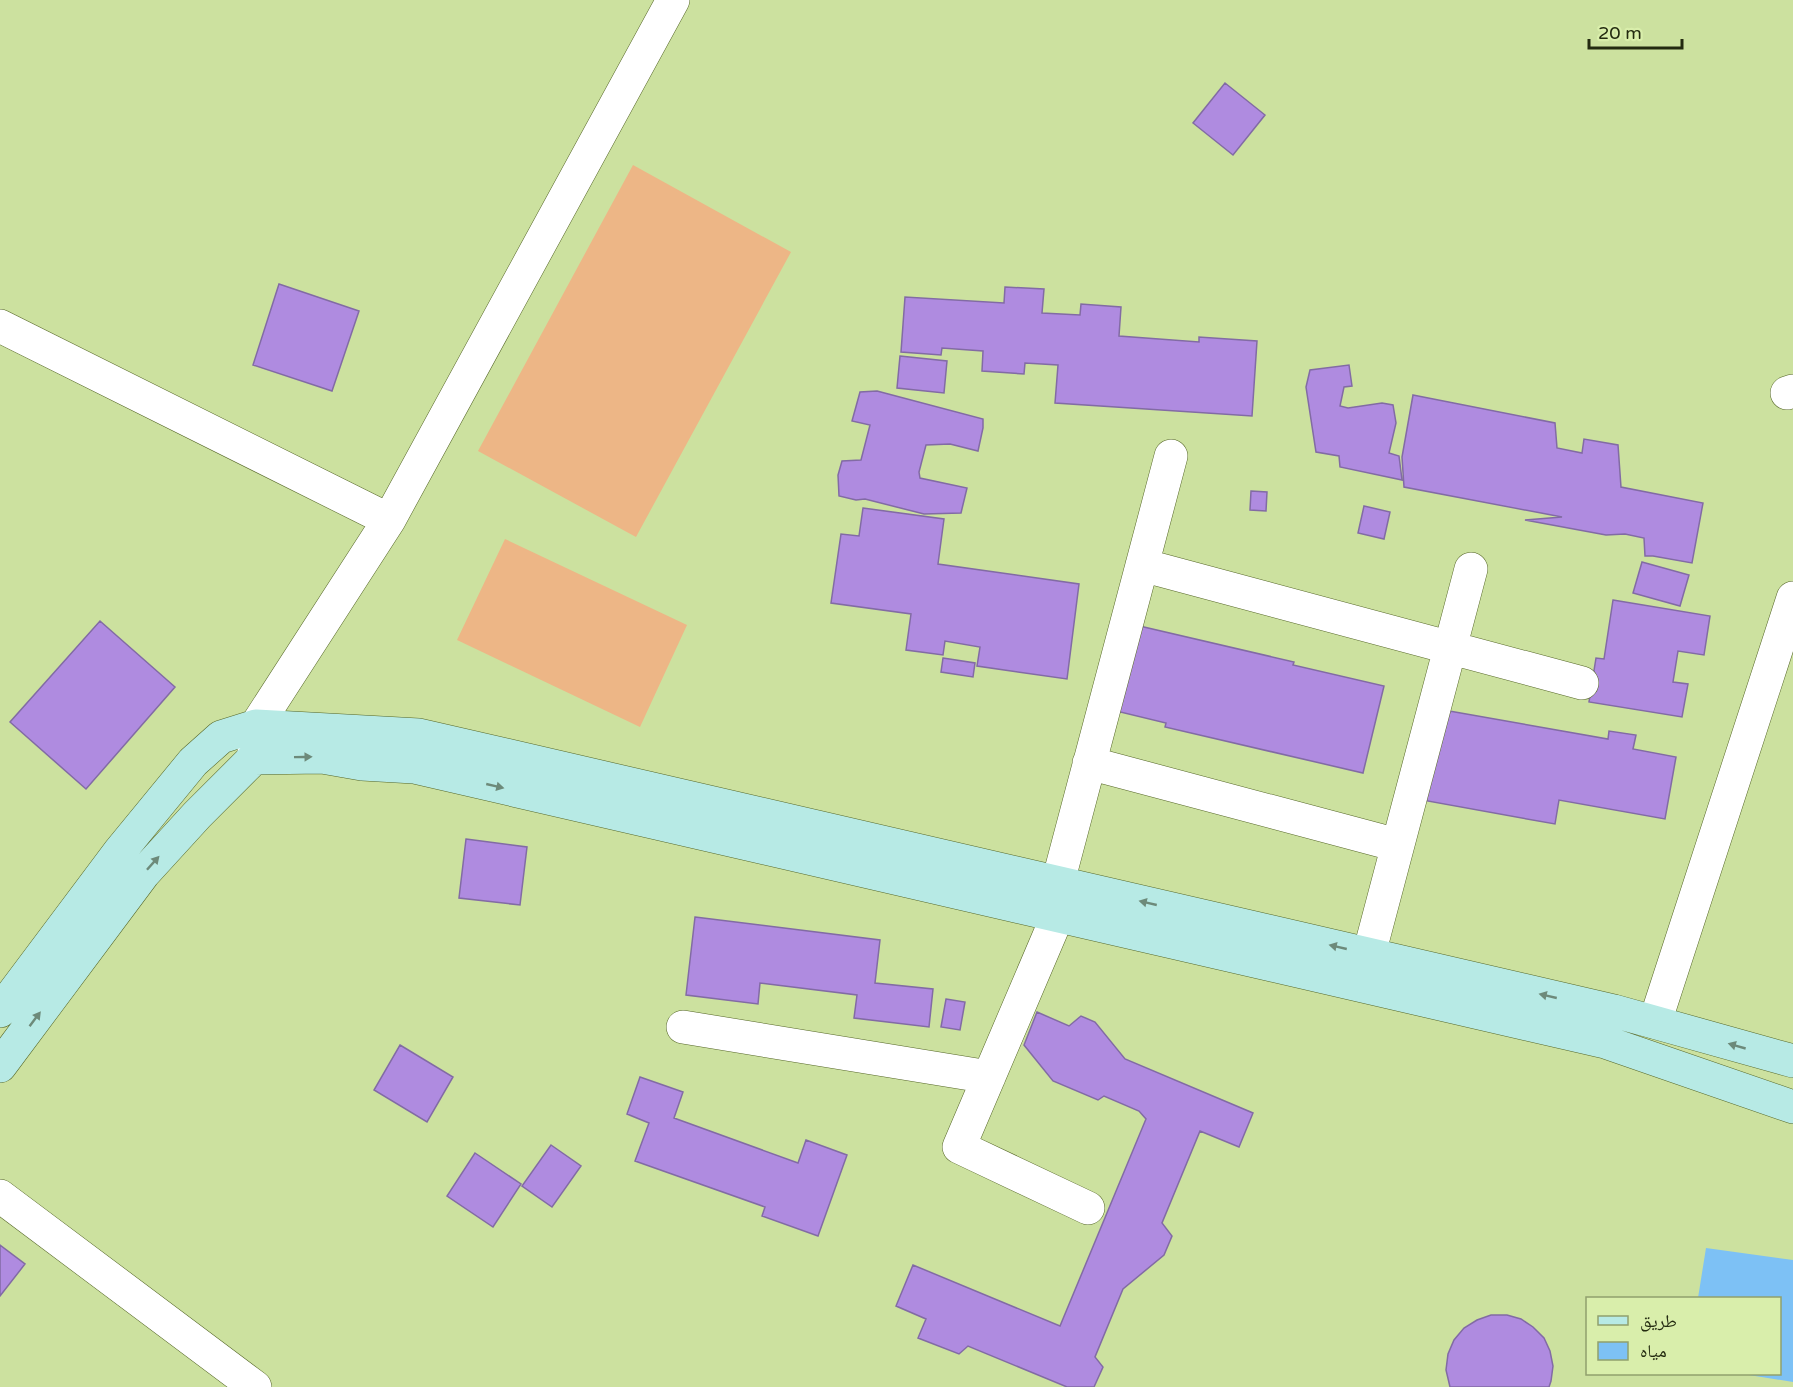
<svg xmlns="http://www.w3.org/2000/svg" width="1793" height="1387" viewBox="0 0 1793 1387" font-family="'Varela Round','Noto Naskh Arabic',sans-serif">
	<style>
		.pitch { fill: #edb686 }
		.water { fill: #7dc1f5 }
		.building { fill: #af8be0; stroke: #826ba4; stroke-width: 1.5 }
		.lines { fill: none; stroke-linecap: round; stroke-linejoin: round }
		.street-casing { stroke: #566728; stroke-width: 34 }
		.secondary-casing { stroke: #566728; stroke-width: 34 }
		.street { stroke: #fff; stroke-width: 33 }
		.secondary { stroke: #b7eae5; stroke-width: 33 }
		.oneway { fill: #6d8a7a }
	</style>
	<rect width="100%" height="100%" fill="#cce19f"/>
	<path class="pitch" d="M633 165 791 252 636 537 478 451Z
		M505 539 687 625 640 727 457 640Z"/>
	<path class="water" d="M1706 1248 1793 1260V1382L1743 1374H1780V1298H1698Z"/>
	<path class="building" d="M1225 83 1265 115 1233 155 1193 123Z
		M279 284 359 311 332 391 253 365Z
		M1005 287 1044 289 1042 313 1080 315 1081 304 1121 307 1119 336 1199 342V337L1257 341 1252 416 1055 403 1058 365 1025 363 1024 374 982 371 983 351 942 348 941 355 901 352 905 297 1004 303Z
		M900 356 947 361 944 393 897 388Z
		M1349 365 1352 386 1344 387 1340 406 1348 408 1382 403 1393 405 1396 423 1389 453 1399 456 1402 480 1340 467 1339 456 1316 452 1306 387 1310 370Z
		M877 391 983 419V428L978 451 950 444 926 445 919 472 920 478 967 488 961 513 924 514 865 499 856 500 839 496 838 475 842 461 861 460 870 425 852 421 860 392Z
		M1413 395 1555 423 1557 448 1582 453 1584 439 1618 445 1621 487 1703 503 1692 563 1653 556H1645L1644 538 1625 534 1606 535 1525 520 1562 517 1404 487 1402 457Z
		M1251 491 1267 492 1266 511 1250 510Z
		M1364 506 1390 512 1384 539 1358 533Z
		M863 508 944 519 938 564 1079 584 1067 679 977 666 980 647 945 641 943 655 906 650 911 614 831 603 841 534 859 536Z
		M1642 562 1689 575 1680 606 1633 593Z
		M1613 600 1710 616 1704 655 1678 651 1673 682 1688 684 1682 717 1589 702 1596 658 1604 659Z
		M100 621 175 687 86 789 10 722Z
		M1131 624 1294 662 1293 665 1384 686 1363 773 1165 727 1166 723 1112 710Z
		M943 658 975 663 973 677 941 672Z
		M1438 709 1608 739 1609 731 1636 735 1633 749 1676 757 1665 819 1559 800 1555 824 1422 800Z
		M466 839 527 847 520 905 459 898Z
		M695 917 880 940 875 983 933 989 929 1027 854 1018 857 995 760 983 758 1004 686 995Z
		M946 999 965 1002 960 1030 941 1027Z
		M1037 1012 1069 1026 1081 1016 1095 1022 1125 1059 1253 1113 1239 1147 1200 1131 1162 1223 1172 1236 1164 1255 1123 1289 1095 1357 1103 1367 1094 1387H1067L968 1346 959 1354 918 1338 926 1319 896 1306 913 1265 1060 1326 1146 1119 1139 1111 1104 1096 1098 1100 1053 1081 1024 1045Z
		M400 1045 453 1077 427 1122 374 1090Z
		M640 1077 683 1092 674 1118 798 1163 806 1140 847 1155 818 1236 762 1216 765 1207 635 1161 649 1123 627 1114Z
		M551 1145 581 1166 552 1207 522 1186Z
		M475 1153 521 1184 493 1227 447 1196Z
		M0 1245 25 1264 0 1296Z
		M1491 1315H1507L1521 1319 1533 1327 1544 1338 1550 1351 1553 1366 1551 1381 1549 1387H1450L1446 1370 1448 1354 1454 1340 1464 1328 1477 1320Z"/>
	<g class="lines">
		<g class="street-casing">
			<path id="street" d="M0 326 389 520
				M1787 393 1793 391
				M1142 565 1582 683
				M254 751 256 726 389 520 673 0
				M1089 763 1397 845
				M1058 882 1171 456
				M1064 889 1058 915 959 1147 1088 1208
				M1369 954 1471 569
				M1655 1022 1793 598
				M683 1027 989 1077
				M0 1196 255 1387"/>
		</g>
		<g class="secondary-casing">
			<path id="secondary" d="M0 1011 120 851 193 762 221 737 256 726 419 735 1614 1011 1793 1061
				M0 1066 144 873 197 815 254 758 322 757 362 764 414 767 1605 1042 1793 1107"/>
		</g>
		<use href="#street" class="street"/>
		<use href="#secondary" class="secondary"/>
	</g>
	<defs><path id="oneway-solid" d="M-6-.8H1V-3.2L6.5 0L1 3.2V.8H-6Z" transform="scale(1.5)"/></defs>
	<g class="oneway">
		<use href="#oneway-solid" transform="translate(303 757) rotate(-1)"/>
		<use href="#oneway-solid" transform="translate(495 786) rotate(13)"/>
		<use href="#oneway-solid" transform="translate(153 863) rotate(-48)"/>
		<use href="#oneway-solid" transform="translate(1148 903) rotate(-167)"/>
		<use href="#oneway-solid" transform="translate(1338 947) rotate(-167)"/>
		<use href="#oneway-solid" transform="translate(1548 996) rotate(-167)"/>
		<use href="#oneway-solid" transform="translate(35 1019) rotate(-53)"/>
		<use href="#oneway-solid" transform="translate(1737 1046) rotate(-164)"/>
	</g>
	<rect x="1586" y="1297" width="195" height="78" fill="#d9eeab" stroke="#90a06d" stroke-width="1.5"/>
	<rect x="1598" y="1316" width="30" height="9" fill="#b7eae5" stroke="#90a06d" stroke-width="1.5"/>
	<text x="1640" y="1327" font-size="18" fill="#232a10">طريق</text>
	<rect x="1598" y="1342" width="30" height="18" fill="#7dc1f5" stroke="#90a06d" stroke-width="1.5"/>
	<text x="1640" y="1357" font-size="18" fill="#232a10">مياه</text>
	<path d="M1589 39v9h93v-9" fill="none" stroke="#232a10" stroke-width="3"/>
	<text x="1598" y="39" font-size="18" fill="#232a10" stroke="#d9eeab" stroke-width="4.5" paint-order="stroke">20 m</text>
</svg>
